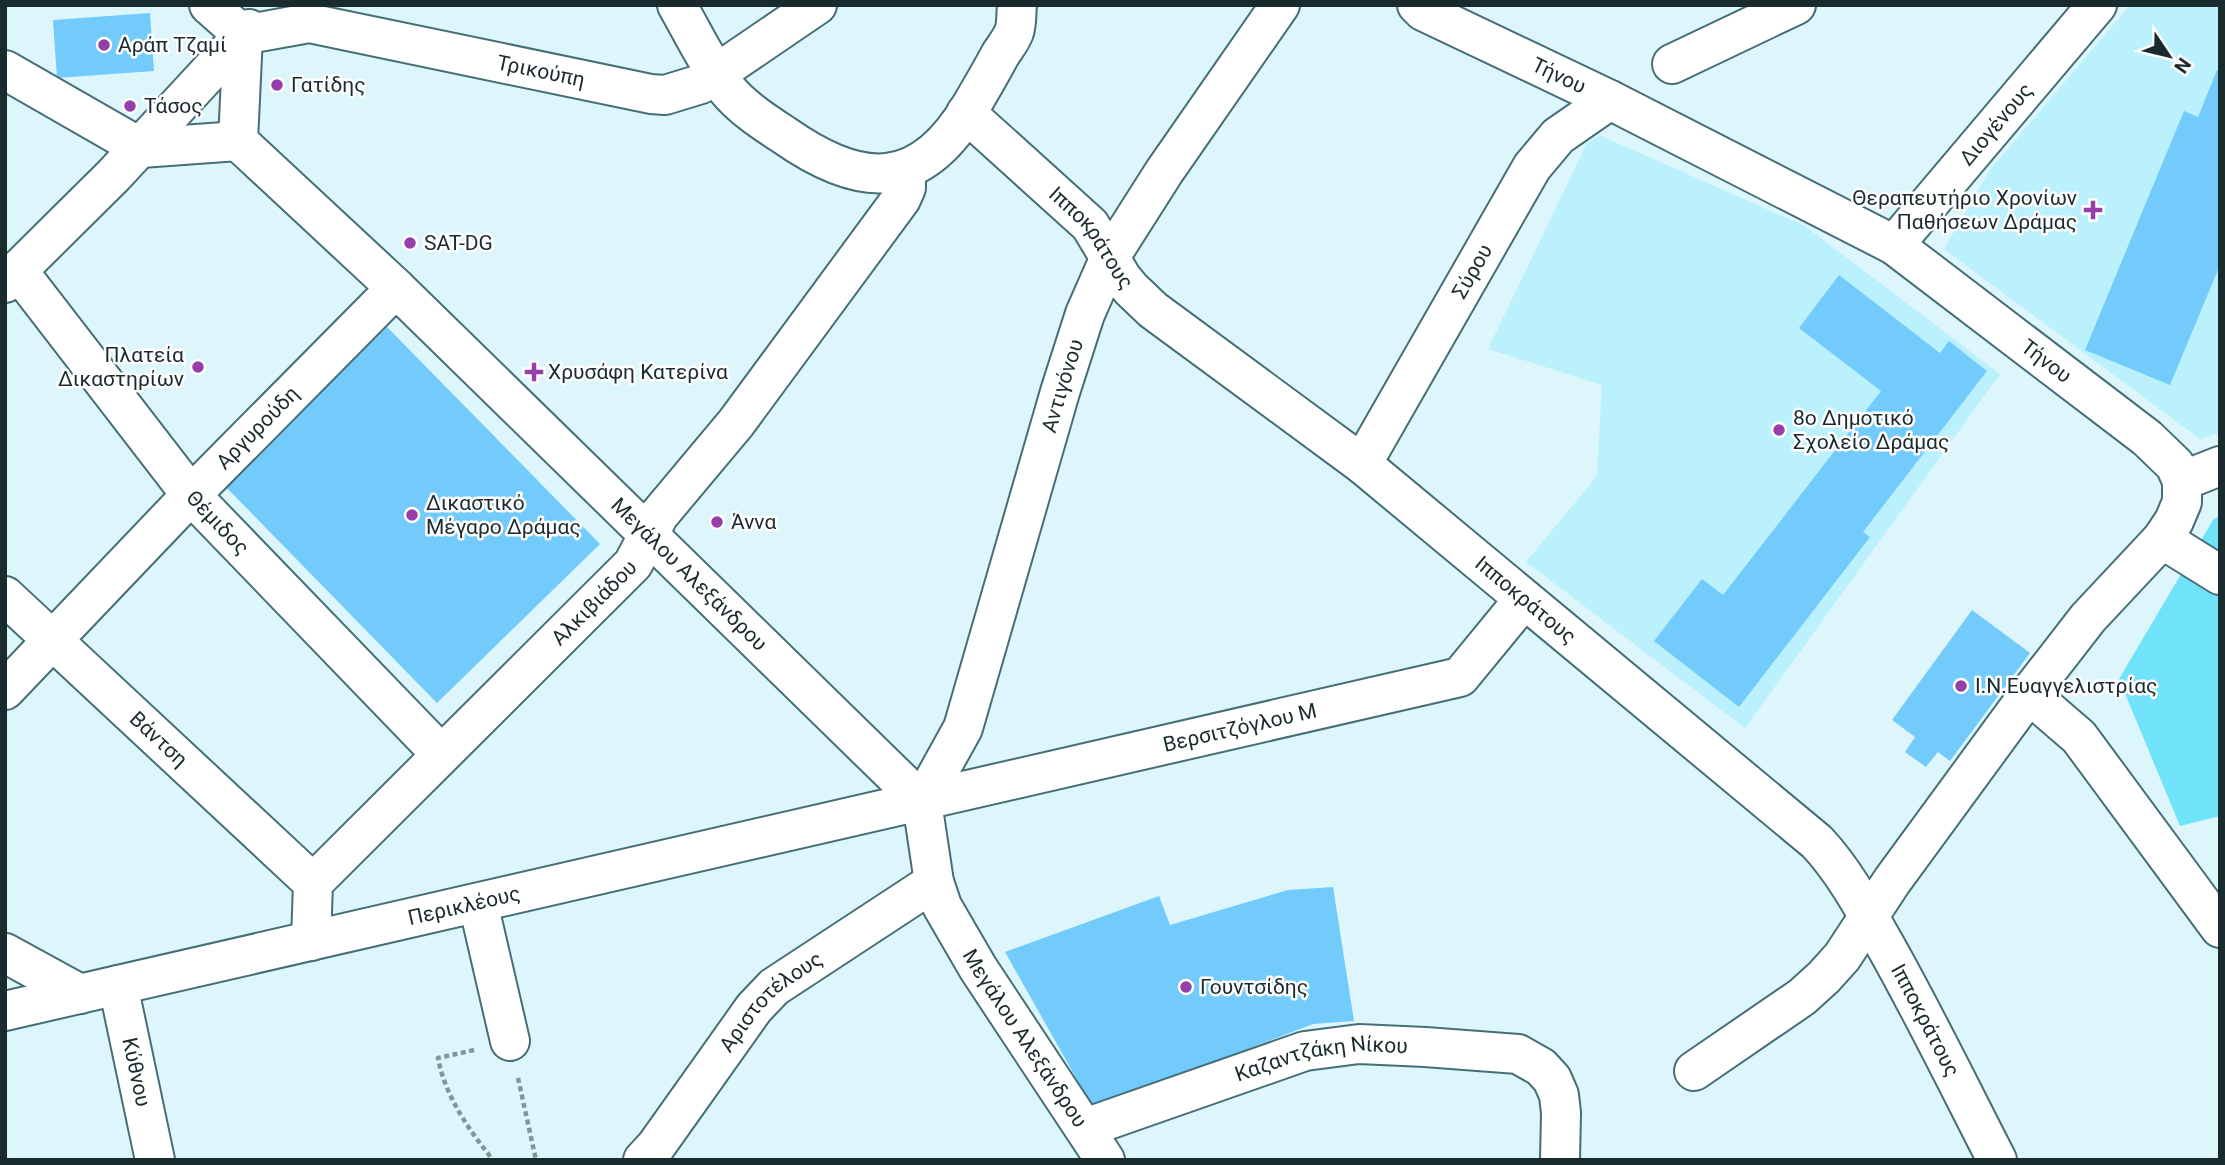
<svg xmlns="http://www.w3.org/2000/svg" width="2225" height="1165" viewBox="0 0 2225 1165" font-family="Roboto,sans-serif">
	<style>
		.built { fill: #bbf1fd }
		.green { fill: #70e2fa }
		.building { fill: #73cbfc }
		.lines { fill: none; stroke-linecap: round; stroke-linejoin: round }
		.minor-casing { stroke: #466e77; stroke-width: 42 }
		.path { stroke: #80969b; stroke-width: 4.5; stroke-dasharray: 5 3.5; stroke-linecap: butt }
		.minor { stroke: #fff; stroke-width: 38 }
		.poi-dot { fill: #963eaa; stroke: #fefefe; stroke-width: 2.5 }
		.labels { text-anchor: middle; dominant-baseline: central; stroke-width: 5; stroke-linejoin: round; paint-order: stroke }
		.poi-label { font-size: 21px; fill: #1a2b2e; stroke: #fefefe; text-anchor: start }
		.street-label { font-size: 21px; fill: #1a2b2e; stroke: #fefefe }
	</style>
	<rect width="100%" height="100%" fill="#dcf6fc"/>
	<path class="built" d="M2130 5H2220V433L2200 439 1944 249 1989 171Z
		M1599 135 1805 226 2000 374 1745 728 1526 562 1597 476 1602 385 1488 349 1587 143Z"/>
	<path class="green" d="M2220 515V816L2180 826 2119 679 2213 520Z"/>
	<path class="building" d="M150 13 154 71 57 78 53 20Z
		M2217 70 2220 71V265L2170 385 2085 350 2184 111 2198 117Z
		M1839 275 1940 353 1949 341 1987 371 1863 532 1870 537 1739 707 1654 641 1702 579 1723 595 1881 391 1799 328Z
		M387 327 600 544 437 703 225 486Z
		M1972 610 2030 653 1950 761 1938 752 1926 767 1905 752 1915 737 1892 720Z
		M1333 887 1354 1021 1313 1024 1093 1108 1005 952 1159 896 1170 925 1288 890Z"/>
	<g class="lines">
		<g class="minor-casing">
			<g id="minor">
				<path id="s1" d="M209 5 243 35 238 141 396 288 922 802 934 882 942 906 978 968 1105 1160"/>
				<path d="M677 5C693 33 707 63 726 88 741 107 764 122 784 135 861 189 920 192 971 106 981 89 991 72 1000 55 1005 47 1011 40 1014 32 1017 24 1016 13 1017 5"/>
				<path id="s2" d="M1417 5 1423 11 1610 100 1894 245 2147 438 2175 465 2182 481V502L2174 521 2162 539 2088 618 2029 694 1892 881 1842 957 1824 977 1802 997 1694 1071"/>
				<path id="s3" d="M243 35 309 23 651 94 665 95 701 84 817 5"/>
				<path d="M1672 64 1796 5"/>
				<path d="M5 70 141 148"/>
				<path id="s4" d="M966 113 1090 225 1122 278 1131 289 1153 310 1362 464 1817 842C1845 872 1865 910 1885 945 1925 1016 1960 1088 1997 1160"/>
				<path d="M141 148 238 141"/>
				<path id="s5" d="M1894 245 2097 5"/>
				<path id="s6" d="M19 272 191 495 441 754"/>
				<path d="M5 283 114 175 249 29"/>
				<path id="s7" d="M1362 464 1532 167 1558 136 1610 100"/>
				<path d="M2182 481 2220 466"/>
				<path d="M2162 539 2220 575"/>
				<path id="s8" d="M5 596 313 883"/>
				<path id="s9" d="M5 690 191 495 396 288"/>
				<path d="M2029 694 2079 737 2220 928"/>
				<path id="s10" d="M922 802 963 728 1060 392 1085 314 1110 257 1164 172 1280 5"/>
				<path d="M478 903 510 1041"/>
				<path id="s11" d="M311 941 313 883 633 564 659 515 736 423 901 199 906 188V169"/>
				<path d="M5 953 80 994"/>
				<path id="s12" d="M118 985 155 1160"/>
				<path id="s13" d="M5 1011 1460 677 1524 599"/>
				<path id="s14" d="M1085 1128 1305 1051 1359 1044 1425 1047 1518 1054 1541 1067 1552 1079 1559 1095 1561 1113 1560 1160"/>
				<path id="s15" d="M643 1160 656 1146 754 1008 774 987 934 882"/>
			</g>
		</g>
		<path class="path" d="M474 1050 438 1058C445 1096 469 1130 493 1160
			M518 1078 536 1160"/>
		<use href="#minor" class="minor"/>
	</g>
	<g class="poi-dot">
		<circle cx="104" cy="45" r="7"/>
		<circle cx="277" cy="85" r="7"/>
		<circle cx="130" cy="106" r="7"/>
		<path d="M2089.5 199.5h7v7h7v7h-7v7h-7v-7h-7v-7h7z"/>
		<circle cx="410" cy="243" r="7"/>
		<circle cx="198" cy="367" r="7"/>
		<path d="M530.5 361.5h7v7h7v7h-7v7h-7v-7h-7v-7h7z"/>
		<circle cx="1779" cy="430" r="7"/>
		<circle cx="412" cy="515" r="7"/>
		<circle cx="717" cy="522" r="7"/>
		<circle cx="1961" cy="686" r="7"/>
		<circle cx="1186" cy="987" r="7"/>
	</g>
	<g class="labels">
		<g class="poi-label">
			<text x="118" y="45">Αράπ Τζαμί</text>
			<text x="291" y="85">Γατίδης</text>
			<text x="144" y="106">Τάσος</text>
			<text x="2077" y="198" text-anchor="end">Θεραπευτήριο Χρονίων<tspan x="2077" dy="24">Παθήσεων Δράμας</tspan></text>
			<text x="424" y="243">SAT-DG</text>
			<text x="184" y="355" text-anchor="end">Πλατεία<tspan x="184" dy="24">Δικαστηρίων</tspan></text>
			<text x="548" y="372">Χρυσάφη Κατερίνα</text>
			<text x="1793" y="418">8ο Δημοτικό<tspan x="1793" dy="24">Σχολείο Δράμας</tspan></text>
			<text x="426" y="503">Δικαστικό<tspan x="426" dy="24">Μέγαρο Δράμας</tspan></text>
			<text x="731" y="522">Άννα</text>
			<text x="1975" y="686">Ι.Ν.Ευαγγελιστρίας</text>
			<text x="1200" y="987">Γουντσίδης</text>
		</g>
		<g class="street-label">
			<text stroke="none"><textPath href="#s3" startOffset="304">Τρικούπη</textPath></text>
			<text stroke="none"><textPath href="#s2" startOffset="159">Τήνου</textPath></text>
			<text stroke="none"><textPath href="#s5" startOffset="158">Διογένους</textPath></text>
			<text stroke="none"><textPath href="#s4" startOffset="178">Ιπποκράτους</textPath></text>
			<text stroke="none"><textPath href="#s7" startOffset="222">Σύρου</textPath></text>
			<text stroke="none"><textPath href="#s2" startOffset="726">Τήνου</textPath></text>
			<text stroke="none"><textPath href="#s10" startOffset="441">Αντιγόνου</textPath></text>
			<text stroke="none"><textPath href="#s9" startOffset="364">Αργυρούδη</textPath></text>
			<text stroke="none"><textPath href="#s6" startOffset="320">Θέμιδος</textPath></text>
			<text stroke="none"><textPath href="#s1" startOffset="777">Μεγάλου Αλεξάνδρου</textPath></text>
			<text stroke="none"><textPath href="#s4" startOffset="746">Ιπποκράτους</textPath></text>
			<text stroke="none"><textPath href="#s11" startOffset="455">Αλκιβιάδου</textPath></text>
			<text stroke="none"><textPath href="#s13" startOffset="1267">Βερσιτζόγλου Μ</textPath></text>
			<text stroke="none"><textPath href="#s8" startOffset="210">Βάντση</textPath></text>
			<text stroke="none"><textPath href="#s13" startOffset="471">Περικλέους</textPath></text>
			<text stroke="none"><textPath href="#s15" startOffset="205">Αριστοτέλους</textPath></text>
			<text stroke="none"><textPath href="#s4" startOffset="1334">Ιπποκράτους</textPath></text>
			<text stroke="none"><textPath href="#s1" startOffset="1365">Μεγάλου Αλεξάνδρου</textPath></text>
			<text stroke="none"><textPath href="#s14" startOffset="248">Καζαντζάκη Νίκου</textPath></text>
			<text stroke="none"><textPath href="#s12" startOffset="89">Κύθνου</textPath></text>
		</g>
	</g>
	<rect width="2225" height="1165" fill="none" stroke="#1a2b2e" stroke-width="14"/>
	<g transform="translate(2169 56) rotate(125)" stroke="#fefefe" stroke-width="5" paint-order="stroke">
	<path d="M0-5L12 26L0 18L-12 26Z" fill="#1a2b2e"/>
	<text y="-10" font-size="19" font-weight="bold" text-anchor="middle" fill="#1a2b2e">N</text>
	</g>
</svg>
